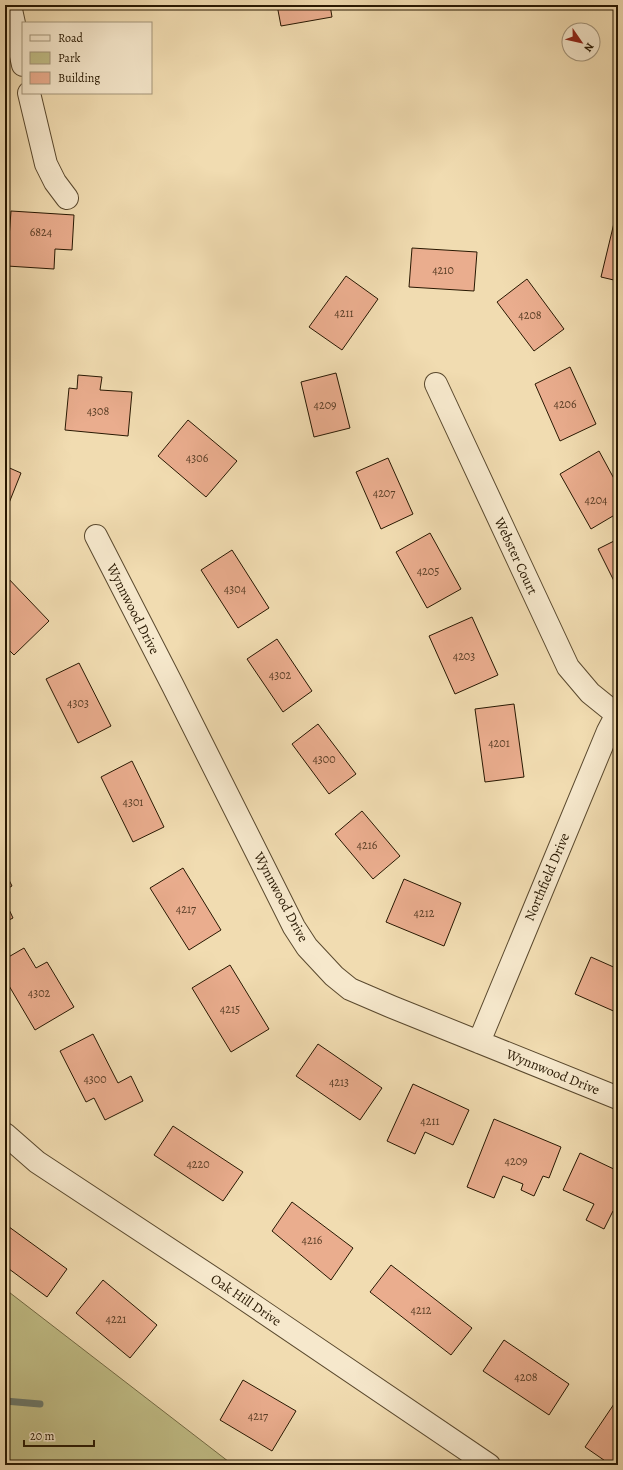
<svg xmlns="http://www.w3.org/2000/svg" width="623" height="1470" viewBox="0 0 623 1470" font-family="Alegreya,serif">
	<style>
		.green { fill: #c1be87; stroke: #746b44 }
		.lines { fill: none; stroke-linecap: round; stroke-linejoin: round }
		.stream { stroke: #6d796b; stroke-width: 7 }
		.building { fill: #eaad8e; stroke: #281802 }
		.minor-casing { stroke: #5a492e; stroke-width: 24 }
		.minor { stroke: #f6e8cc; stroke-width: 22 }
		.labels { text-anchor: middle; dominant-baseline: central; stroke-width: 3.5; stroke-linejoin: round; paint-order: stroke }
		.number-label { font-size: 12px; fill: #583d25 }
		.street-label { font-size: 14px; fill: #281802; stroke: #f6e8cc }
	</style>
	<rect width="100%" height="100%" fill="#f1dcb1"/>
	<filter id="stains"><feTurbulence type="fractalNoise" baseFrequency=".005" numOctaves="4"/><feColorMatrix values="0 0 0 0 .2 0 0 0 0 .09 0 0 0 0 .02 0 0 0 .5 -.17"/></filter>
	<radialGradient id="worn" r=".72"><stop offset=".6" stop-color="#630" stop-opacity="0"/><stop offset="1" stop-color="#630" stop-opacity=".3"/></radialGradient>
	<path class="green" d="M5 1289 233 1465H5Z"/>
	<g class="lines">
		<path class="stream" d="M5 1401 40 1404"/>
	</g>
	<path class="building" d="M277 5H330L332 17 281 26Z
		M11 211 74 215 72 250 55 249 54 269 7 266Z
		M614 223 618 224V281L601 277Z
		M412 248 477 252 474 291 409 287Z
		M346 276 378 299 342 350 309 327Z
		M527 279 564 329 534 351 497 302Z
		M570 367 596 424 560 441 535 384Z
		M336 373 350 428 314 437 301 382Z
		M78 375 102 377 100 390 132 392 128 436 65 430 69 388 77 389Z
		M188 420 237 461 206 497 158 456Z
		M599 451 618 486V513L591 529 560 474Z
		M388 458 413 514 381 529 356 472Z
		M5 466 21 473 5 513Z
		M430 533 461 589 427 608 396 552Z
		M618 539V589L598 549Z
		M232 550 269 608 238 628 201 570Z
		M5 575 49 621 14 655 5 646Z
		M472 617 498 675 455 694 429 636Z
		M277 639 312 691 283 712 247 659Z
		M79 663 111 726 78 743 46 679Z
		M514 704 524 777 485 782 475 709Z
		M318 724 356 774 329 794 292 744Z
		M132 761 164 827 133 842 101 777Z
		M362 811 400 856 373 879 335 834Z
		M183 868 221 930 189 950 150 888Z
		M5 872 12 886 5 890Z
		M404 879 461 903 444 946 386 922Z
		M5 901 13 918 5 922Z
		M24 948 36 968 47 962 74 1007 35 1030 5 979V959Z
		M591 957 618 969V1013L575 994Z
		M230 965 269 1029 231 1052 192 988Z
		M93 1034 118 1083 131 1076 143 1101 105 1120 94 1098 86 1102 60 1051Z
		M318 1044 382 1088 360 1120 296 1076Z
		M413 1084 469 1110 453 1145 425 1132 415 1154 387 1141Z
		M494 1119 561 1147 549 1178 543 1176 534 1196 521 1190 523 1184 503 1176 494 1198 467 1187Z
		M173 1126 243 1172 223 1201 154 1155Z
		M580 1153 618 1171V1213L613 1211 604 1229 586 1220 594 1204 563 1190Z
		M292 1202 353 1248 331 1280 272 1231Z
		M5 1224 67 1269 47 1297 5 1266Z
		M391 1265 472 1328 451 1355 370 1292Z
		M103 1280 157 1325 130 1358 76 1313Z
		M504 1340 569 1384 549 1415 483 1371Z
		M243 1380 296 1411 272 1451 220 1420Z
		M614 1404 618 1406V1465H611L585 1447Z"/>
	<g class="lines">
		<g class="minor-casing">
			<path id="minor" d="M10 5 23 65
				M29 93 46 164 55 182 67 198
				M436 384 568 667 590 693 616 714
				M96 536 173 686 294 927 307 947 334 976 350 989 392 1007 618 1098
				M479 1042 608 731 618 712
				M5 1134 37 1162 225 1286 489 1465"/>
		</g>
		<use href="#minor" class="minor"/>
	</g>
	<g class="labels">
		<g class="number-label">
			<text x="41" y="232">6824</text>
			<text x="443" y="270">4210</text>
			<text x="344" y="313">4211</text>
			<text x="530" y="315">4208</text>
			<text x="565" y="404">4206</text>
			<text x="325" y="405">4209</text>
			<text x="98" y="411">4308</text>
			<text x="197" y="458">4306</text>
			<text x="384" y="493">4207</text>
			<text x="596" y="500">4204</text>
			<text x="428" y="571">4205</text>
			<text x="235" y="589">4304</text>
			<text x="464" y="656">4203</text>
			<text x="280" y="675">4302</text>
			<text x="78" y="703">4303</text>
			<text x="499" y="743">4201</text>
			<text x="324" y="759">4300</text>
			<text x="133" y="802">4301</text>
			<text x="367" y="845">4216</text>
			<text x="186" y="909">4217</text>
			<text x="424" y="913">4212</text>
			<text x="39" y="993">4302</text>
			<text x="230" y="1009">4215</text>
			<text x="95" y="1079">4300</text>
			<text x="339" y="1082">4213</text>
			<text x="430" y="1121">4211</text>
			<text x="516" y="1161">4209</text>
			<text x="198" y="1164">4220</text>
			<text x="312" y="1240">4216</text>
			<text x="421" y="1310">4212</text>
			<text x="116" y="1319">4221</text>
			<text x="526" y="1377">4208</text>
			<text x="258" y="1416">4217</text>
		</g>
		<g class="street-label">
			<text transform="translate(516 556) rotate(65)">Webster Court</text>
			<text transform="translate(133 609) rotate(63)">Wynnwood Drive</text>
			<text transform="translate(547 877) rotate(-67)">Northfield Drive</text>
			<text transform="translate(281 897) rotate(62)">Wynnwood Drive</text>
			<text transform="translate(553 1072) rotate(22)">Wynnwood Drive</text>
			<text transform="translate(246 1300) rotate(34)">Oak Hill Drive</text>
		</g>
	</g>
	<rect width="623" height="1470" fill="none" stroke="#f1dcb1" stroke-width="20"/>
	<rect x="6" y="6" width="611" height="1458" fill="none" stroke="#281802" stroke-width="2"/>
	<rect x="10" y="10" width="603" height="1450" fill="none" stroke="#281802"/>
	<rect x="22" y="22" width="130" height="72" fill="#f6e8cc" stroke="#a4957b"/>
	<rect x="30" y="35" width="20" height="6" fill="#f6e8cc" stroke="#a4957b"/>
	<text x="58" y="42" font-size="12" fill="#281802">Road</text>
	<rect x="30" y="52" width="20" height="12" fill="#c1be87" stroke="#a4957b"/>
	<text x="58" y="62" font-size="12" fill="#281802">Park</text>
	<rect x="30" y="72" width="20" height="12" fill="#eaad8e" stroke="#a4957b"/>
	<text x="58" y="82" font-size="12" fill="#281802">Building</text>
	<g transform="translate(581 42) rotate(124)"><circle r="19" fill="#f6e8cc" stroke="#a4957b"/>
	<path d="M0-3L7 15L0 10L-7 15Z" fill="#8f2418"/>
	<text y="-6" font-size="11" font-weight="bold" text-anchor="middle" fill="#281802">N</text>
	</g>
	<path d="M24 1440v6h70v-6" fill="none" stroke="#281802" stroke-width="2"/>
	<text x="30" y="1440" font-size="12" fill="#281802" stroke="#f6e8cc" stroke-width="3" paint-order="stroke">20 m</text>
	<rect width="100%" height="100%" filter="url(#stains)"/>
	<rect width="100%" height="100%" fill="url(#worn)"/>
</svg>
